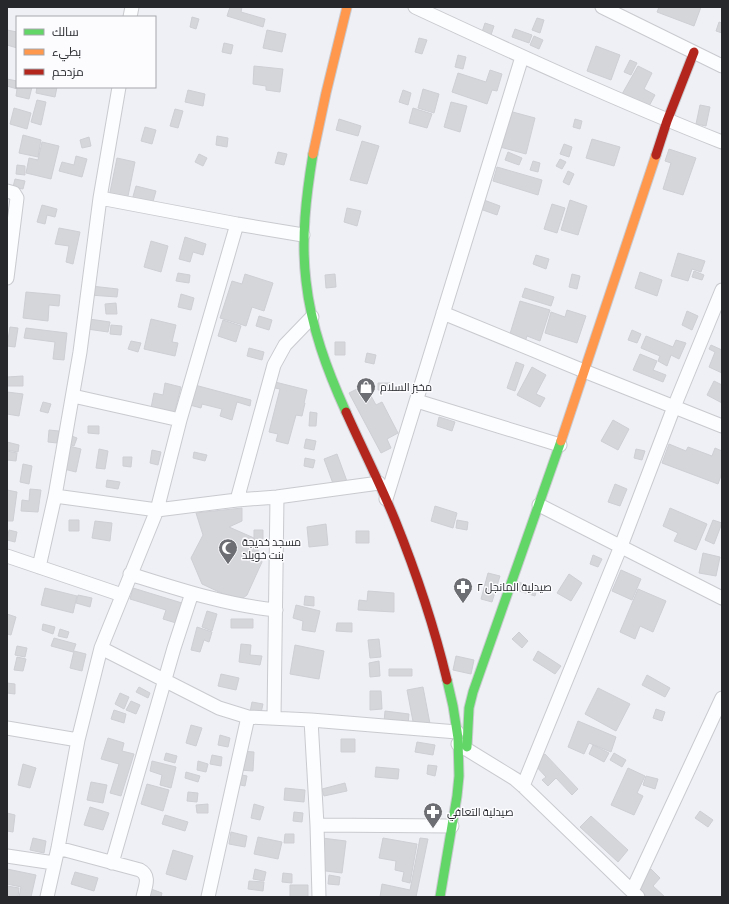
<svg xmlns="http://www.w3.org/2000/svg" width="729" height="904" viewBox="0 0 729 904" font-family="'Source Sans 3',Cairo,sans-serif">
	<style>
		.building { fill: #d5d6da; stroke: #cecfd4 }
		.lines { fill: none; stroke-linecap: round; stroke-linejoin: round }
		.street-casing { stroke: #c9cacf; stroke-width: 15 }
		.fast-casing { stroke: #c9cacf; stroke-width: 11 }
		.slow-casing { stroke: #c9cacf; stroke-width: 11 }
		.jam-casing { stroke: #c9cacf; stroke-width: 11 }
		.street { stroke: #fcfdfe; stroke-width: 13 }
		.fast { stroke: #63d668; stroke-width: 9 }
		.slow { stroke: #ff974d; stroke-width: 9 }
		.jam { stroke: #b3261e; stroke-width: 9 }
		.labels { text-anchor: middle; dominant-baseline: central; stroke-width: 3; stroke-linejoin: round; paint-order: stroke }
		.poi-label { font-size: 11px; fill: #26282c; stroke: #fcfcff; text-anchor: start }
	</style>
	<rect width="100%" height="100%" fill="#eef0f6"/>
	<path class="building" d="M230 7H242L241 12 265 19 263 27 227 16Z
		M659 7H701L694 26 657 12Z
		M192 17 199 19 196 29 190 27Z
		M537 18 544 20 540 33 532 30Z
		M719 22 722 23V33L716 31Z
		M485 23 494 26 491 35 482 32Z
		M515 29 532 35 529 43 512 37Z
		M7 30 17 32V48L7 45Z
		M267 30 286 34 282 52 263 48Z
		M534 36 543 40 539 49 530 45Z
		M419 38 427 40 422 54 415 52Z
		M224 43 233 45 231 54 222 52Z
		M596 46 620 55 611 80 587 71Z
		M458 55 466 57 463 69 455 67Z
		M630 60 637 63 631 75 624 72Z
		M254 66 283 69 280 92 266 90V86L253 84Z
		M638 66 652 73 644 89 655 95 648 108 622 94Z
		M490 70 502 74 497 91 492 90 487 104 452 92 458 73 486 82Z
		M7 79 17 81V87H32L29 99 16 96 17 89 7 86Z
		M37 87H57L55 97 36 93Z
		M423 89 439 94 434 113 418 108Z
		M188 90 205 94 203 106 185 102Z
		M403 90 411 93 408 105 399 102Z
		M37 100 46 102 41 125 31 122Z
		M451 102 467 106 460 132 444 127Z
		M700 105 710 107 706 126 696 124Z
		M14 108 31 113 27 129 10 124Z
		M413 108 432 114 427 128 409 123Z
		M175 109 183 111 178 128 170 126Z
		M509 111 535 118 526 154 500 147Z
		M339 119 361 126 358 136 336 130Z
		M575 119 582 121 580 129 573 127Z
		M145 127 156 130 152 144 141 141Z
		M23 135 41 140 38 157 19 153Z
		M217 136 228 138 227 147 216 145Z
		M89 137 91 146 82 148 80 140Z
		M592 139 620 147 614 166 586 158Z
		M362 141 379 146 367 184 350 180Z
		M42 142 59 146 51 179 26 173 29 158 38 160Z
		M564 144 572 147 569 157 560 154Z
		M669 149 696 158 683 195 663 189 671 163 665 161Z
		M278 152 287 154 284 165 275 163Z
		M508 152 522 158 519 165 505 160Z
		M199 154 207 158 203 166 195 162Z
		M76 156 87 159 82 177 59 171 62 162 74 165Z
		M117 158 135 162 127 201 109 197Z
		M560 159 566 162 562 169 556 166Z
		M533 161 540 163 538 172 530 170Z
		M17 165 25 166V175L16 174Z
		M497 167 542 180 538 195 493 181Z
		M568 171 574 174 569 185 563 182Z
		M15 179 25 181 23 189 13 187Z
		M136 186 156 191 152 205 132 200Z
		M484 200 500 206 497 215 480 209Z
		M570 200 587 206 578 235 561 230Z
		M552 204 565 208 557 233 544 229Z
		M42 205 57 209 55 217 47 215 45 224 37 222Z
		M347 208 361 211 357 226 344 222Z
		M59 228 80 232 73 264 66 262 69 246 55 244Z
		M185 237 206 244 203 255 193 252 190 262 179 259Z
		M151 241 168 246 161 272 144 267Z
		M678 253 705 261 701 272 692 269 688 281 671 276Z
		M536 255 549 259 546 269 533 264Z
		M694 271 704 275 702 280 692 277Z
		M640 272 662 280 657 296 635 288Z
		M178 273 190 275 189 283 176 281Z
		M245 274 273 283 264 311 252 307 246 326 220 318 232 281 242 284Z
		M335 274 336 287 326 288 325 275Z
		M572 274 580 276 577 289 569 287Z
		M91 286 118 289 117 297 90 295Z
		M525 288 554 297 551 306 522 297Z
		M26 292 60 295 59 306 49 305 48 321 23 318Z
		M181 294 194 298 191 310 178 307Z
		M520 301 550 310 540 341 527 336 525 342 509 337Z
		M116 303 117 314H106L105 304Z
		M567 310 586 316 577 343 545 333 551 312 565 317Z
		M687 311 698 316 692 330 682 325Z
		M259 316 272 320 269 330 256 326Z
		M89 319 110 322 108 332 87 329Z
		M151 319 176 325 172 342 178 343 175 356 144 349Z
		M223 320 241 326 236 342 218 336Z
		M111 325 122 326 121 335 110 334Z
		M10 327 18 328 15 347 7 346Z
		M26 328 67 333 64 360 53 359 55 342 24 338Z
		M632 330 641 334 637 343 628 340Z
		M646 336 673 347 676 340 686 343 679 359 671 355 667 366 658 361 660 356 641 348Z
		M131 341 141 343 138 352 128 349Z
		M335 342H345V355H335Z
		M711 345 722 350V373L709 367 715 352 709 349Z
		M249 348 264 352 262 360 247 356Z
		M367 353 376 355 374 364 365 362Z
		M640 354 657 361 653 370 666 375 663 382 633 370Z
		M516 362 524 365 515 391 507 388Z
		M532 367 546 375 536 394 545 398 540 407 517 395Z
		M23 376V386H7V377Z
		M271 381 307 390 304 403H305L302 416 296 415 288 444 276 441 278 434 269 432 280 389 270 387Z
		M714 381 722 385V403L707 395Z
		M165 383 181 387 173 418 150 413 154 393 163 395Z
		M378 383H390V391L378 390Z
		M191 384 251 400 250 406 237 402 232 420 220 416 222 409 202 404 201 408 186 404Z
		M365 385 376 405 382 402 398 433 387 439 391 448 381 453 349 393Z
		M7 392 23 394 19 416 7 414Z
		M43 402 51 404 48 413 40 411Z
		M310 412 317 413 316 426H309Z
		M439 417 455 422 452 431 437 426Z
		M613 420 629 429 618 450 601 441Z
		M88 426H99V434L88 433Z
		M49 430 59 431 57 443 48 442Z
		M69 435 77 438 74 446 66 443Z
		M306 439 316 441 314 450 304 448Z
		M7 442 19 445 18 452 7 450Z
		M669 444 686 451 688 447 712 456 715 448 722 451V473L718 484 662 463Z
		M69 446 81 449 76 472 64 469Z
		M99 449 108 451 105 469 96 468Z
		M636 449 645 451 642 460 634 458Z
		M152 450 161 452 158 465 150 463Z
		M7 451 17 453 16 461 7 460Z
		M194 452 207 455 205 461 193 458Z
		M337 454 348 484 335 489 324 459Z
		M123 457H132L131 467 123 466Z
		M305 458 315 460 313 468 304 466Z
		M23 464 32 466 29 484 20 482Z
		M107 480 120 482 118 489 106 487Z
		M615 484 627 489 620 506 608 502Z
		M30 489 41 490 38 512 21 511 22 500 29 501Z
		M7 490 17 492 13 521H7Z
		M435 506 457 513 453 528 431 521Z
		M242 508V521L229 527 254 538 262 562 247 595 243 598 234 599 202 584 191 558 203 535 196 513Z
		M670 508 707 524 696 550 674 541 678 533 663 526Z
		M69 520H79V531H69Z
		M457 520 468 522 467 530 456 528Z
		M713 520 722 523 714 544 705 540Z
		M95 521 112 523 110 541 92 538Z
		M326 524 328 545 309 547 307 527Z
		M9 530 17 532 15 542 7 540Z
		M254 530H263V541H254Z
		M356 531H369V543H356Z
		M703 553 720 557 716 576 699 573Z
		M593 555 602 559 598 567 590 564Z
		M621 570 641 579 632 600 612 591Z
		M488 573 500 576 492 602 481 599Z
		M569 574 582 583 571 601 557 593Z
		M518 582 537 588 535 596 516 590Z
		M45 588 77 596 73 613 41 605Z
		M133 588 182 603 176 623 163 619 166 610 130 599Z
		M638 589 666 601 653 632 640 626 635 639 620 632Z
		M368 591 394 593V612L358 610 359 600 367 601Z
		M78 595 92 598 90 607 76 603Z
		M305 596 314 597V606L304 605Z
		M296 605 320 611 315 632 302 630 303 621 293 618Z
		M207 611 217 614 212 631 202 627Z
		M7 614 16 617 11 635 7 634Z
		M231 619H253V628H231Z
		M337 623H352V632L336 631Z
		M43 624 55 627 53 634 42 630Z
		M197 627 212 632 209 642 204 640 200 652 191 650Z
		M60 629 69 632 67 638 58 636Z
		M519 632 528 641 522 648 512 639Z
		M54 638 76 644 73 652 51 646Z
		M379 639 381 657 370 658 368 640Z
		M241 644 251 645 250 655 262 656 260 665 239 662Z
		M295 645 324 651 319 679 290 674Z
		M17 646 27 648 25 657 15 655Z
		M74 651 86 654 82 671 70 668Z
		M538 651 561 666 555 674 533 660Z
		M456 656 474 660 471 674 453 670Z
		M17 657 26 659 23 671 14 670Z
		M379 661 380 676 370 677 369 663Z
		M389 669H412V676H389Z
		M221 674 239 678 236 690 218 686Z
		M647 675 670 688 665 697 642 685Z
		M7 683 15 684V694L7 693Z
		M139 687 150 693 148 698 136 692Z
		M423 687 431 729 415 732 407 690Z
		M598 688 630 704 616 731 585 714Z
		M370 691H381L382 709 370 710Z
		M120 693 129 697 124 709 115 704Z
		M131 701 140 705 136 714 126 710Z
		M252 702 263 704 261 713 250 712Z
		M656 709 665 712 662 721 653 718Z
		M114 710 126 714 124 723 111 719Z
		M385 711 409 714 408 725 384 722Z
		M578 721 616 737 611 752 589 743 584 754 568 747Z
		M191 725 202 728 196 746 186 743Z
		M220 735 230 738 228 747 218 745Z
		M108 738 124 743 122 751 134 754 121 796 110 793 119 764 101 759Z
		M341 739H355V752H341Z
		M417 742 435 745 433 755 415 752Z
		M593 745 609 753 604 762 589 754Z
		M241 751 254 752 253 771 240 770Z
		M166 753 177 756 175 763 164 760Z
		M614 753 626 760 622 767 610 760Z
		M545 754 578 789 572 795 556 778 548 786 542 780 546 777 534 764Z
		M212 755 222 757 221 766 210 764Z
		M152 761 176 767 171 788 160 785 162 775 150 771Z
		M198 761 208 764 206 772 197 770Z
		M23 764 36 768 30 788 18 785Z
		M428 765 437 766 435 776 427 774Z
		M376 767 399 769 398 779 375 777Z
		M628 768 645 776 637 793 643 796 634 815 611 805Z
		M186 772 200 776 198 782 185 778Z
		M237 774 247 776 245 786 236 784Z
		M646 776 658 779 655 789 643 785Z
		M91 782 107 785 103 803 87 800Z
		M345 783 347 791 324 796 322 789Z
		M147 784 169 790 163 811 141 804Z
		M285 788 305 790 304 802 284 800Z
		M188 792 198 793 197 802 187 801Z
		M208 804V813H197L196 805Z
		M254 804 264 807 260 820 251 818Z
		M90 807 109 813 103 830 84 825Z
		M700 811 713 820 708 827 695 818Z
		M294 812 303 813 302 822 293 821Z
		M7 813 15 815 13 832 7 831Z
		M165 815 188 822 185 831 162 824Z
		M591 816 628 850 618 862 580 827Z
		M231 832 247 836 245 847 229 844Z
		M285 834H294V843H284Z
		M258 837 282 842 278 859 254 854Z
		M33 838 46 841 44 853 30 850Z
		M322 838 346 841 342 873 318 870Z
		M383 838 417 844 410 883 402 881 404 872 395 870 396 861 379 858Z
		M420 838 428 839 416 897H380L382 884 410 890Z
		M173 850 193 856 186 880 166 874Z
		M7 869 36 875 31 897H19L21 887 7 884Z
		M255 869 266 872 264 881 253 879Z
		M651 869 660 878 653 886 665 897H646L635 886Z
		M75 872 98 878 94 891 71 884Z
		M283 873 292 874V883L282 882Z
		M329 875 340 877 339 885 328 884Z
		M249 881 264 882 263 891 248 889Z
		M290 885H308V897H290Z
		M7 886 19 888 18 897H7Z
		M151 889 162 893 161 897H148Z"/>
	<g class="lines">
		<g class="street-casing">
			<path id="street" d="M415 7C516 54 618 101 722 142
				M602 7 722 66
				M130 17 132 7
				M7 191 14 193 17 198 7 278
				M100 198 237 224 303 235
				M443 313 584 371 722 426
				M73 396 180 420
				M417 401 560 445
				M55 496 157 510 237 500 277 497 379 483
				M386 499 522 57
				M237 500 274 365 285 345 312 317
				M539 505 722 598
				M7 556 122 595
				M39 567 55 496 80 352 100 198 119 87
				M130 574C178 589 226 605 276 610
				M101 648 219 708 248 717 311 720 457 732
				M274 718 277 497
				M311 720 317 825 319 897
				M7 728 78 740
				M458 744 515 779 523 786 638 897
				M523 786 621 546 674 407 722 290
				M317 825 452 826
				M58 848 140 870C151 876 145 887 143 897
				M7 856 54 863
				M112 863 174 648 192 593
				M632 891 722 698
				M47 897 58 848 78 740 101 648 157 510 180 420 237 224
				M208 897 248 717"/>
		</g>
		<g class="fast-casing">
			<path id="fast" d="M313 154C306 196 301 239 306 281 311 327 327 370 346 412
				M467 747 469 708 473 692 561 441
				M440 897 457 796 459 776 458 738 453 706 447 680"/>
		</g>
		<g class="slow-casing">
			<path id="slow" d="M313 154 326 93 347 7
				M561 441 656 155"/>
		</g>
		<g class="jam-casing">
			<path id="jam" d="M656 155 667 121 694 52
				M346 412C362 448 380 483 395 520 416 572 434 626 447 680"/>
		</g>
		<use href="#street" class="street"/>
		<use href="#fast" class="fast"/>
		<use href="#slow" class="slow"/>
		<use href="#jam" class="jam"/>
	</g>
	<defs>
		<g id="shop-pin" transform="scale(1)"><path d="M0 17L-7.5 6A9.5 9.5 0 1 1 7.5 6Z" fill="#6c6e73" stroke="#fcfcff"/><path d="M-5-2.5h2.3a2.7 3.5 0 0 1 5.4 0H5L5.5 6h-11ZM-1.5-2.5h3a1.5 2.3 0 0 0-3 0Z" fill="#fff"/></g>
		<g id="mosque-pin" transform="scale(1)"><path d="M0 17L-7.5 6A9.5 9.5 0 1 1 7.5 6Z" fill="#6c6e73" stroke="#fcfcff"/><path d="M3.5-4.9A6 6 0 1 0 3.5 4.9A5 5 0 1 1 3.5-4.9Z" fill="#fff"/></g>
		<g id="pharmacy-pin" transform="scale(1)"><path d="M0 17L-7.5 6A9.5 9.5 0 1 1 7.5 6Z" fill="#6c6e73" stroke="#fcfcff"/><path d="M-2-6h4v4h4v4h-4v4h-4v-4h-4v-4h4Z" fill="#fff"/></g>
	</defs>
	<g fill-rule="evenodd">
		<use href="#shop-pin" x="366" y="387"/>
		<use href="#mosque-pin" x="228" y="548"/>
		<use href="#pharmacy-pin" x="463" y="587"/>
		<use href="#pharmacy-pin" x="433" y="812"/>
	</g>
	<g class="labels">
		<g class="poi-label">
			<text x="380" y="387">مخبز السلام</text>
			<text x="242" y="542">مسجد خديجة<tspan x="242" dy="13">بنت خويلد</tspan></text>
			<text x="477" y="587">صيدلية المانجل ٢</text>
			<text x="447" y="812">صيدلية التعافي</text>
		</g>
	</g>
	<rect width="729" height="904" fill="none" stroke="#26282c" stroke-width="16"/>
	<rect x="16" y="16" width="140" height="72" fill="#fcfcff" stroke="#a6a7ab"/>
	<rect x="24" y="29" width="20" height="6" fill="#63d668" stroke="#a6a7ab"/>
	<text x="52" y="36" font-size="12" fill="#26282c">سالك</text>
	<rect x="24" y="49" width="20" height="6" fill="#ff974d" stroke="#a6a7ab"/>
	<text x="52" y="56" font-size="12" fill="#26282c">بطيء</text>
	<rect x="24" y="69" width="20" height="6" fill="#b3261e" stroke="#a6a7ab"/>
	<text x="52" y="76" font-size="12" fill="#26282c">مزدحم</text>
</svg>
